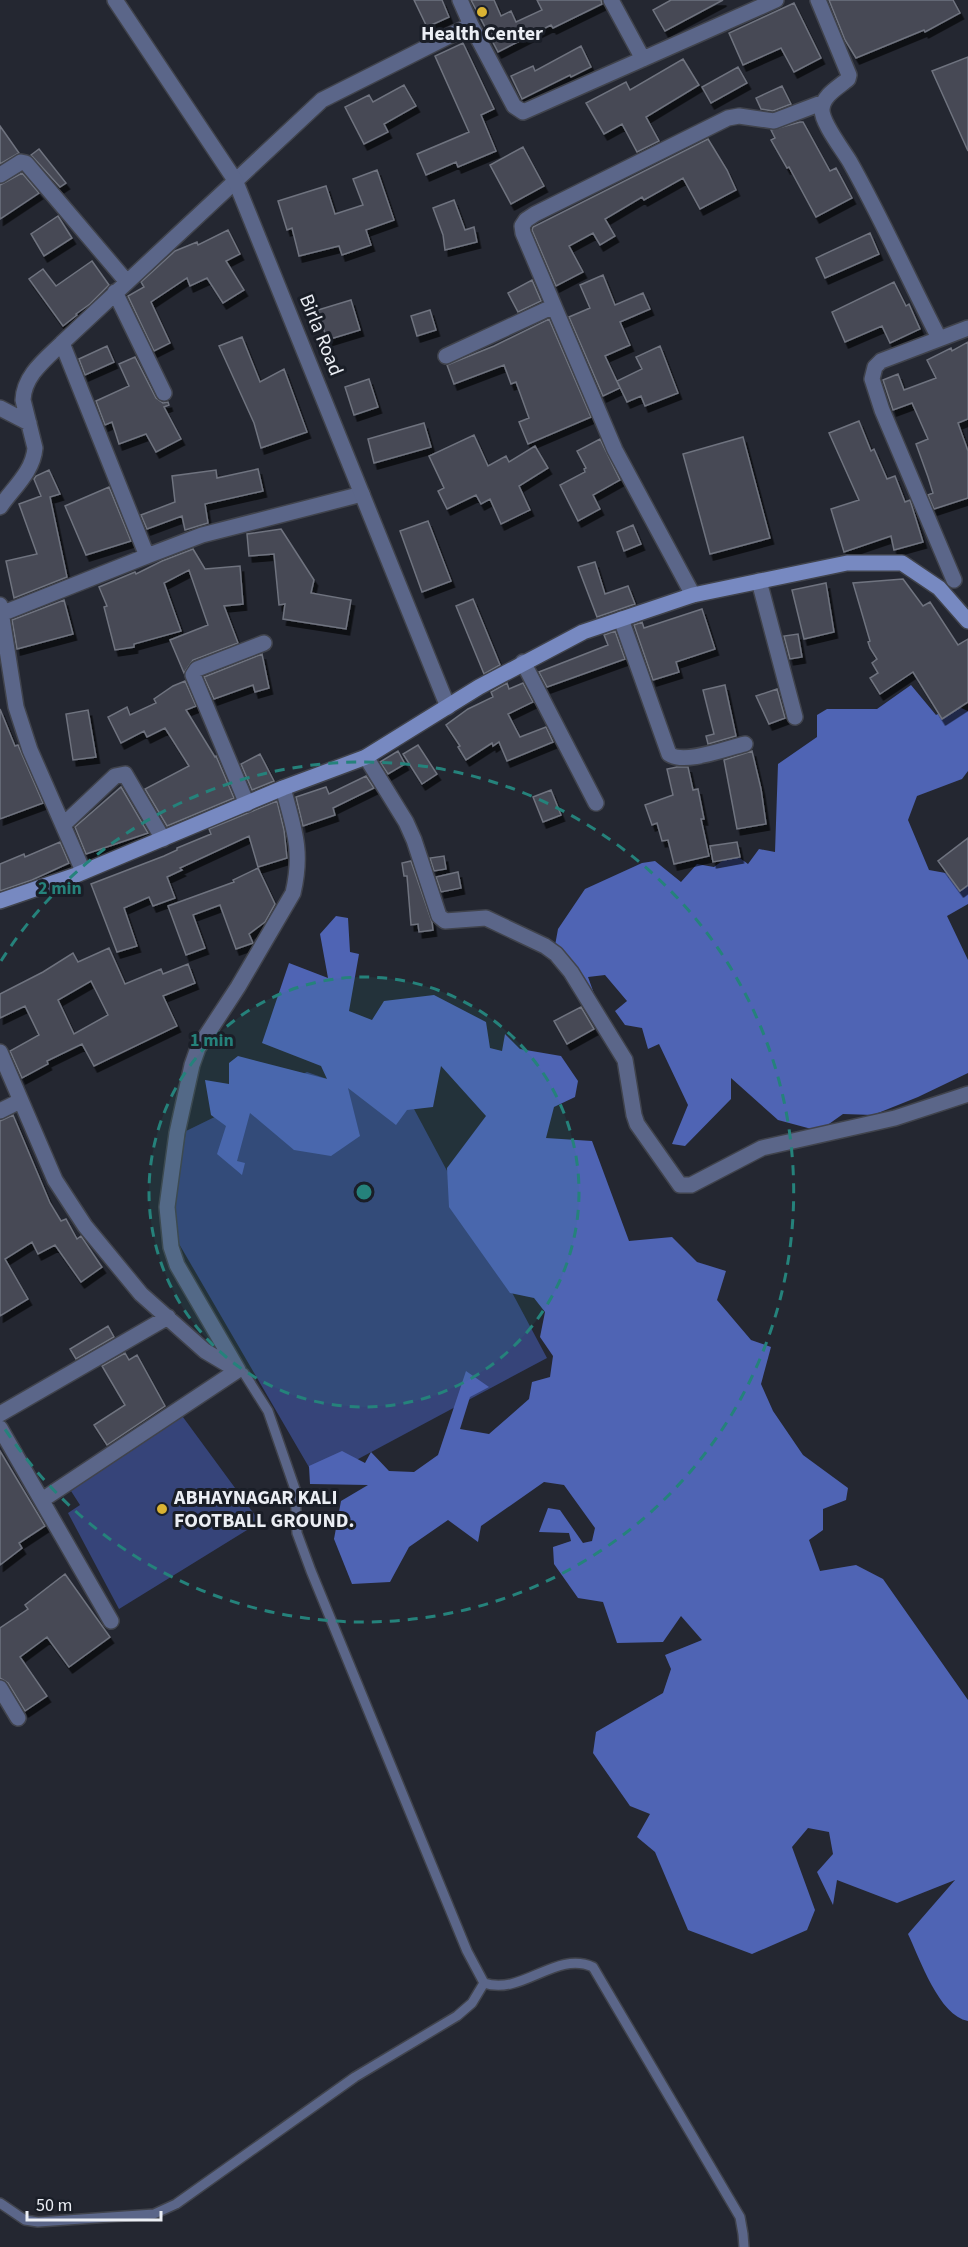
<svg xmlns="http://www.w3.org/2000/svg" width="968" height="2247" viewBox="0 0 968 2247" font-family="'Source Sans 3',sans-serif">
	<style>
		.green { fill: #364479 }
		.water { fill: #4f64b4 }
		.building { fill: #464a55; stroke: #6f737f; stroke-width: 1.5; fill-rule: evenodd; filter: url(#shadow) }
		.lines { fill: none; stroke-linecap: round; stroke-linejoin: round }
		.service-casing { stroke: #40434c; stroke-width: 12 }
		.minor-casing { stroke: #40434c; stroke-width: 18 }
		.tertiary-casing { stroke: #40434c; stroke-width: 18 }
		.secondary-casing { stroke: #40434c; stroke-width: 18 }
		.service { stroke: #5b6689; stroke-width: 9 }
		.minor { stroke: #5b6689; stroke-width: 15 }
		.tertiary { stroke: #5b6689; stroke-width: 15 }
		.secondary { stroke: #7789c1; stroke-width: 15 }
		.ring { fill: none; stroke: #25827b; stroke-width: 3; stroke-dasharray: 10 8 }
		.poi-dot { fill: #dab333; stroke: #1a1e27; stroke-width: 2 }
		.labels { text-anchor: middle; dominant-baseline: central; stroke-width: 6; stroke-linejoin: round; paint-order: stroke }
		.poi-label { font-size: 20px; font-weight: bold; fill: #ebeef4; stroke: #1a1e27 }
		.street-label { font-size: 20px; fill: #ebeef4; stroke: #1a1e27 }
		.centre { fill: #25827b; stroke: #1a1e27; stroke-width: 3 }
		.ring-label { font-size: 18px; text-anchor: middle; font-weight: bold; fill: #25827b; stroke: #1a1e27; stroke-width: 6; stroke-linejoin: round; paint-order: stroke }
	</style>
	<defs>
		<filter id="shadow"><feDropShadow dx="3.5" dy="6" stdDeviation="0" flood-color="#0009"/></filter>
	</defs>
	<rect width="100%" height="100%" fill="#242731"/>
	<path class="green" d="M307 1072 414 1109 547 1358 317 1481 171 1230 186 1131Z
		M180 1413 260 1522 119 1609 68 1513 80 1505 71 1491Z"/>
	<path class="water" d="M911 685 936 715 954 705 968 711V771L962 779 917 796 908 820 929 870 968 877V904L947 916 968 960V1073L918 1097 873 1115 843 1114 819 1131 778 1120 731 1078V1099L685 1146 672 1144 688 1105 659 1044 648 1049 642 1028 625 1025 615 1011 627 1001 605 975 588 977 596 999 576 996 572 970 552 962 558 929 585 889 642 863 655 861 681 882 697 864 714 867 733 853 748 864 759 849 775 852 778 764 817 737V715L827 709H877Z
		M336 916 348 918 350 952 359 954 349 1011 372 1020 384 1001 434 995 486 1022 490 1048 502 1051 505 1034 520 1049 561 1056 578 1081 575 1097 554 1107 546 1138 592 1141 629 1241 672 1237 697 1262 726 1271 717 1300 751 1340 771 1347 761 1384 773 1411 803 1455 848 1488 846 1500 823 1509V1530L809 1540 820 1571 856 1565 883 1579 968 1700V2021C939 2016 920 1959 908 1934L955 1880 897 1903 837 1880 833 1905 817 1872 833 1854 829 1832 808 1828 792 1847 815 1910 807 1930 752 1954 688 1930 655 1852 637 1837 650 1814 630 1806 593 1753 596 1732 663 1693 671 1669 665 1655 702 1640 681 1616 663 1642 617 1643 603 1602 578 1598 554 1564 553 1547 571 1541 569 1533 539 1532 548 1508 560 1510 583 1543 592 1541 595 1528 564 1485 544 1482 481 1526 478 1542 448 1520 409 1547 390 1582 352 1584 334 1539 341 1501 368 1485 310 1484 309 1466 342 1451 365 1463 371 1452 389 1471 414 1472 438 1455 466 1371 489 1387 470 1397 460 1429 489 1434 529 1399 532 1382 550 1377 553 1356 540 1337 545 1312 534 1298 510 1293 449 1207 447 1168 486 1116 441 1066 433 1107 407 1110 396 1125 348 1088 360 1136 331 1156 294 1150 250 1113 237 1161 245 1163 242 1175 217 1154 226 1126 211 1115 205 1080 229 1084V1063L238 1056 327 1079 321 1066 262 1043 289 963 328 978 320 934Z"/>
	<path class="building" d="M414 0H442L449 17 427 27Z
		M471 0H494L501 16 511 11 516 22 542 10 537 0H601L602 4 553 28 551 25 498 52Z
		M671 0H723L665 31 653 10Z
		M829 0H953L960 13 925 32 924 30 856 58 845 40Z
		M794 3 821 58 794 72 781 48 743 65 729 33Z
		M463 43 494 109 481 115 496 151 458 167 456 162 426 175 417 154 469 132 435 56Z
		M581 46 591 67 571 77 570 75 522 99 511 76 533 66 535 71Z
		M968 57V151L932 71Z
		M683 59 699 85 646 117 659 141 637 152 622 124 604 134 586 103 626 82 630 90Z
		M738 67 747 83 711 103 702 87Z
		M404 85 416 106 384 124 388 132 364 144 345 107 369 95 373 102Z
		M782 86 791 104 773 111 761 109 756 98Z
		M800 122H803L830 171 836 168 852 198 816 217 789 167 787 168 771 140 775 138 771 130Z
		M0 126 19 153 0 164Z
		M708 139 727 170 736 190 700 209 683 178 644 200 642 197 605 219 615 236 600 245 593 233 569 246 583 272 556 286 532 230 533 227Z
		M523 147 544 186 511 204 490 165Z
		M39 149 66 183 60 187 31 155Z
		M377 170 394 220 366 230 371 245 342 255 339 246 299 256 292 228 287 230 278 201 326 186 335 214 363 205 353 179Z
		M22 173 39 193 0 219V185Z
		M454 200 465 230 474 227 477 242 445 250 443 235 433 208Z
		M58 216 72 238 44 256 31 234Z
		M228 230 240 254 226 261 244 290 223 303 207 278 190 286 187 278 151 302 170 343 154 351 128 296 144 287 141 282 175 251 197 242 198 245Z
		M870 233 879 254 825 278 816 258Z
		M92 261 109 285 90 304 76 314 77 315 63 326 29 279 43 269 56 286Z
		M603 275 615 305 643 293 650 309 620 322 630 345 605 356 620 388 603 396 569 317 590 308 580 285Z
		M532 280 541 301 518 312 508 293Z
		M894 282 906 306 909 304 920 329 890 343 882 326 845 342 832 312Z
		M351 300 360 330 327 340 318 310Z
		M430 310 436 330 417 336 411 316Z
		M549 319 591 417 528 444 519 422 529 418 516 382 511 384 504 365 454 384 447 365 494 346Z
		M242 337 260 382 284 369 307 432 261 448 254 423 219 346Z
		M968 342V419L958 423 968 451V498L934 509 928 495 933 493 928 477 916 444 928 439 912 403 893 410 883 380 898 374 904 390 936 378 927 360 951 348 952 351Z
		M107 346 114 362 85 375 79 359Z
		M660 346 678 393 645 406 641 396 627 402 617 381 642 369 636 357Z
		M135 357 156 398 163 403 168 402 169 405 164 407 181 439 156 452 146 434 119 444 112 422 105 425 96 401 129 386 119 364Z
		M369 379 378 407 354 415 345 387Z
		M859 421 871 451 874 449 887 479 895 476 905 502 910 500 923 542 894 550 891 536 844 552 831 509 859 500 829 433Z
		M424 423 431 447 374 463 368 439Z
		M474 435 488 466 506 456 509 462 535 446 548 468 519 486 530 510 501 524 490 499 481 504 476 495 447 509 438 491 444 488 429 456Z
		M743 437 770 538 710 554 683 454Z
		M600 439 620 480 593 495 600 509 578 521 560 485 585 472 584 469 586 468 577 451Z
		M258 469 263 491 205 504 208 523 185 530 182 516 147 529 141 515 175 502 172 476 216 470 217 478Z
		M49 470 60 494 50 497 67 577 14 598 6 561 37 554 19 504 41 496 34 479 36 476Z
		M109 487 131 541 86 555 65 506Z
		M428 521 451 581 422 592 400 531Z
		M633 525 641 544 624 551 617 532Z
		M281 529 314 580 311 593 351 600 346 629 283 619 285 604 279 605 274 554 249 556 247 534Z
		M193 549 205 569 240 566 243 604 224 606 238 643 193 660 184 673 170 640 208 625 189 570 164 583 181 631 134 644V647L115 650 104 607 107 606 99 587 135 572 136 574 162 561Z
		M595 562 605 594 628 586 635 604 597 617 578 567Z
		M903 579 923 606 930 602 958 645 968 639V702L942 719 913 672 880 694 870 678 878 673 872 663 877 659 870 648 868 642 870 641 853 583Z
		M826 583 834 632 804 639 792 590Z
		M473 599 500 665 484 674 456 606Z
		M64 600 73 634 17 649 12 620Z
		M702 609 715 649 676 662 679 672 653 680 634 625 642 622 644 628Z
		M615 631 625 659 547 687 539 672 608 645 604 635Z
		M798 634 802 657 790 659 784 636Z
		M262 654 269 688 255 692 253 685 214 699 204 677Z
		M185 681 196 706 186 710 215 757 216 756 234 798 167 826 145 789 189 766 165 728 147 737 144 731 121 743 108 717 127 707 130 715 156 703 154 699 173 686Z
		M507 683 509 689 523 683 533 702 508 714 520 737 546 727 553 742 507 761 499 742 493 746 492 743 466 760 458 747 460 746 446 725 468 709 493 697 491 692Z
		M725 685 736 736 708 744 706 736 714 734 703 690Z
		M777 689 785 718 769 724 756 696Z
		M0 709 15 746 18 745 43 803 0 819Z
		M88 710 96 757 73 760 66 714Z
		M418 745 437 774 422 784 403 754Z
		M398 751 405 764 388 774 380 762Z
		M752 751 761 789 766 824 737 829 724 760Z
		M260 754 274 781 252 790 241 764Z
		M677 767H688L693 790 698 789 704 819H701L709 856 674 864 668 840 662 841 657 823 652 825 645 805 673 795 667 769Z
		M366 776 374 788 333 808 335 815 303 826 296 797 326 787 329 794Z
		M121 787 148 833 86 854 75 827Z
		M551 790 561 815 543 822 533 797Z
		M277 801 284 830 287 858 258 867 249 836 180 868 182 870 167 877 175 898 153 906 149 897 124 908 137 946 117 952 91 884 164 856 177 850V848L211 834 209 829Z
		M968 838V885L960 891 938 861Z
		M60 842 69 863 32 880 0 891V864L24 854 25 857Z
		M737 842 740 857 713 862 710 846Z
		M444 856 446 869 434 871 430 858Z
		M411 861 432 922 433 930 419 932 418 924 411 925 407 876H404L402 863Z
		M258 868 275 904 265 922 249 934 253 943 236 949 220 905 193 915 205 948 186 955 168 906 234 882 233 880Z
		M458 872 461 888 441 892 436 877Z
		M109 948 125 984 161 969 163 974 188 964 195 983 163 996 177 1026 94 1066 82 1044 47 1061 48 1064 22 1078 10 1051 39 1035 25 1006 0 1018V994L43 972 73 953 78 962ZM91 981 108 1015 74 1034 58 1000Z
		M581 1007 594 1029 567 1044 554 1021Z
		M13 1115 50 1203 61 1221 66 1219 77 1239 81 1236 102 1267 81 1282 55 1245 38 1254 32 1242 5 1259 28 1299 0 1316V1121Z
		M108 1326 114 1337 76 1359 70 1349Z
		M125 1353 129 1360 137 1355 165 1406 107 1445 94 1425 125 1405 102 1366Z
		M0 1451 45 1526 19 1543 22 1548 0 1565Z
		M65 1574 110 1637 69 1667 47 1637 20 1657 47 1696 25 1711 8 1683 0 1678V1628L28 1609 25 1605Z"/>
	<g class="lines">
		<g class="service-casing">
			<path id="service" d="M244 1373 268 1411 295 1489 297 1533 311 1571 467 1951 484 1983C522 1996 556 1950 593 1967L740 2217 743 2234 744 2247
				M0 2203 25 2220 38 2222 154 2214 176 2204 355 2077 457 2016 472 2003 484 1983"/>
		</g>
		<g class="minor-casing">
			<path id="minor" d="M460 0 471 25 514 106 523 112 776 0
				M611 0 643 59
				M818 0 849 75 848 79C839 87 823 95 822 109 821 122 843 150 850 162 882 219 909 280 939 338
				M0 175 21 162 26 163 127 282
				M115 292 164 393
				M62 343 147 556 202 535 362 494
				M446 356 554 306
				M0 408 29 423
				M0 507C13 488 33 472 35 448L23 400C24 375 46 359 62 343L322 100 471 25
				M954 580 882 410 872 379 875 367 881 361 968 328
				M759 581 795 717
				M693 595 615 450 523 233 522 226 526 220 535 214 728 118 739 116 774 121 824 102
				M0 605 16 707 30 750 83 871
				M1 614 147 556
				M621 619 669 754C684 765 727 748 745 744
				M523 662 596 803
				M366 757 406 822 414 840 439 916 445 921 486 918 545 946 556 954 571 972 625 1060 634 1115 637 1124 680 1185H691L762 1148 895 1118 968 1094
				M247 804 193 675 197 669 264 643
				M63 825 115 776 125 774 163 839
				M0 1052 55 1180 85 1226 141 1294 205 1351 237 1370
				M0 1111 20 1101
				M0 1414 168 1317
				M0 1428 111 1621
				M42 1500 238 1370 177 1265 171 1247 167 1207 177 1133 192 1065 198 1048 238 987 293 893C303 851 294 829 283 788
				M0 1688 18 1718"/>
		</g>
		<g class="tertiary-casing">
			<path id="tertiary" d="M115 0 235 180 448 707"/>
		</g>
		<g class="secondary-casing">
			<path id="secondary" d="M0 901 76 875 283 788 366 757 479 687 583 632 693 595 847 563H902L939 588 968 621"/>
		</g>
		<use href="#service" class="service"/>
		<use href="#minor" class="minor"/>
		<use href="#tertiary" class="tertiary"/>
		<use href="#secondary" class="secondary"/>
	</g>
	<circle cx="364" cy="1192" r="215" fill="#25827b" fill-opacity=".12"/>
	<g class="ring">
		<circle cx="364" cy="1192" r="215"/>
		<path d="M1 961A430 430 0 1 1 1 1423"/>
	</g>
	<g class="poi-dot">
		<circle cx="482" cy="12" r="6"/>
		<circle cx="162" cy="1509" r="6"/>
	</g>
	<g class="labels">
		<g class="poi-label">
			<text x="482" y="34">Health Center</text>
			<text x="174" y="1498" text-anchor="start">ABHAYNAGAR KALI<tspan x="174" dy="23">FOOTBALL GROUND.</tspan></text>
		</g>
		<g class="street-label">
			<text transform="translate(321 335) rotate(68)">Birla Road</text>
		</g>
	</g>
	<circle cx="364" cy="1192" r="9" class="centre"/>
	<g class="ring-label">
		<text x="60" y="894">2 min</text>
		<text x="212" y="1046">1 min</text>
	</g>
	<path d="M27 2211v9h134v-9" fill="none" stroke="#ebeef4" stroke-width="3"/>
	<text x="36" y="2211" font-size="18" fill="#ebeef4" stroke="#1a1e27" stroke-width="4.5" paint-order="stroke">50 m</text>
</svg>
